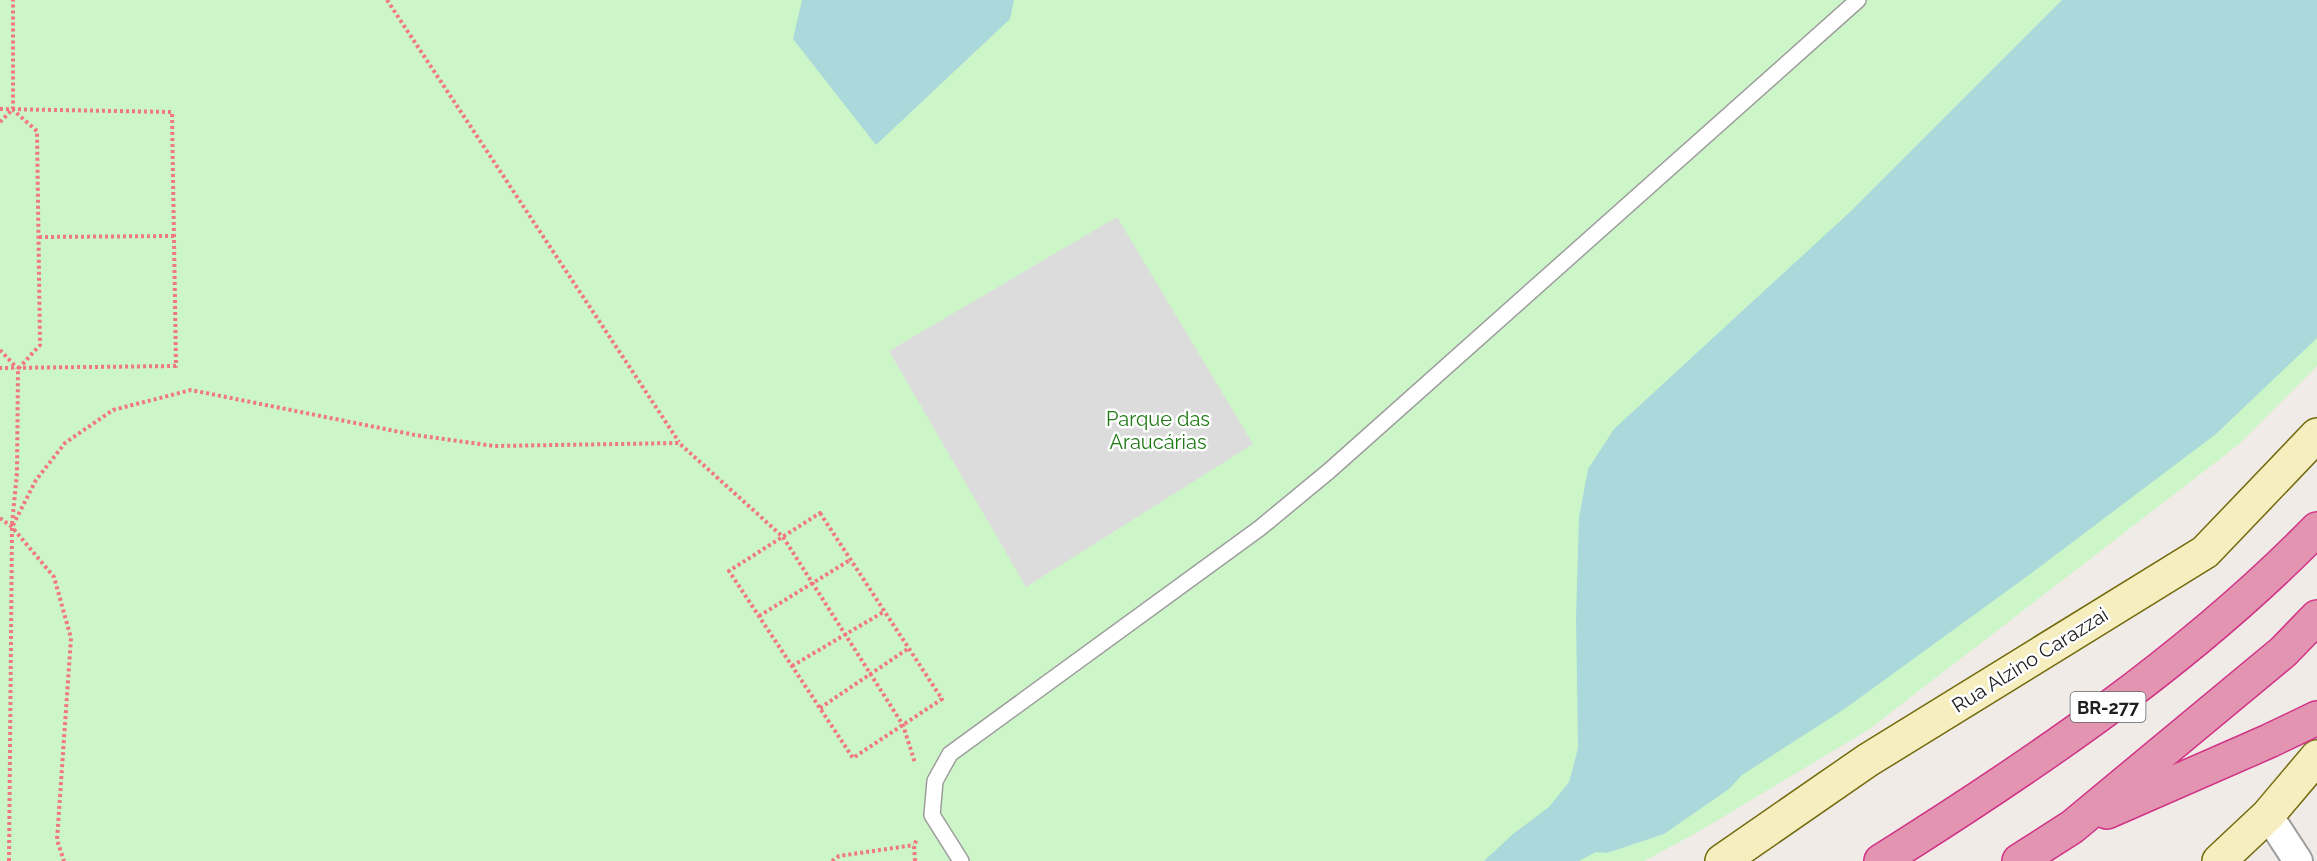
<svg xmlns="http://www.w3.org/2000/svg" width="2317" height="861" viewBox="0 0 2317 861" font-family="Raleway,sans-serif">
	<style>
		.park { fill: #cdf6c8 }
		.parking { fill: #dcdcdc }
		.water { fill: #abd9db }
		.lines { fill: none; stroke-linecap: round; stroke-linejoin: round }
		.service-casing { stroke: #9d9d9d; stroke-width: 18 }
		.minor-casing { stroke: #9d9d9d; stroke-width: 32 }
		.secondary-casing { stroke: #726a0c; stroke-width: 36 }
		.motorway-casing { stroke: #d03286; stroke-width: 36 }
		.path { stroke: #f17781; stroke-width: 4; stroke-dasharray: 3 3; stroke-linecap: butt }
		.service { stroke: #fff; stroke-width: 15 }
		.minor { stroke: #fff; stroke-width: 28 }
		.secondary { stroke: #f6eebf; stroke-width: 33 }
		.motorway { stroke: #e294b1; stroke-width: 33 }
		.labels { text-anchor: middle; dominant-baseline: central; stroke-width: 5; stroke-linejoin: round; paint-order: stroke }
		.shield { fill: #fff; stroke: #636363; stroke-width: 1.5 }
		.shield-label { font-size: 18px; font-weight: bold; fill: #202020 }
		.park-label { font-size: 20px; fill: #1e7913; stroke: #fff }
		.street-label { font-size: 20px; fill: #202020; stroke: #fff }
	</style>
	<rect width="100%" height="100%" fill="#f0ebe7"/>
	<path class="park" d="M0 0H2317V366L2238 445 1868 730 1698 832 1644 861H0Z"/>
	<path class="parking" d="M1117 217 1253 444 1026 587 889 351Z"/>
	<path class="water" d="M802 0H1014L1010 19 876 145 793 39Z
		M2062 0H2317V338L2216 434 2029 575 1843 710 1742 775 1729 789 1664 834 1607 853 1596 852 1579 861H1484L1513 834 1549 807 1569 782 1578 748 1576 617 1579 517 1588 469 1614 429 1851 211Z"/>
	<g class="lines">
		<g class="service-casing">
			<path id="service" d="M961 861 932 815 935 781 950 754 1260 528 1329 471 1858 0"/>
		</g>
		<g class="minor-casing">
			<path id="minor" d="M2268 815 2298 861"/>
		</g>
		<g class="secondary-casing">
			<path id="secondary" d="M1722 861 1868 760 2205 552 2317 435
				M2219 861 2268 815 2317 757"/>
		</g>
		<g class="motorway-casing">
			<path id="motorway" d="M2107 812 2269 741 2317 718
				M1881 861C2035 764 2189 660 2317 529
				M2019 861 2072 827 2283 652 2317 617"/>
		</g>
		<path class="path" d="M387 0 679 442
			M0 109 172 112 176 366 0 368
			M0 122 13 109V0
			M39 237 174 236
			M0 350 17 368
			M820 513 942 699 853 758 729 571Z
			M0 518 12 527 54 577 71 638 57 840 64 861
			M12 524 17 473 18 369 40 345 37 131 13 110
			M759 616 850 560
			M792 666 885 611
			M820 708 909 648
			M9 861 12 527 36 480 65 443 113 410 191 390 415 435 494 446 679 443 783 537 903 725 915 763
			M832 861 839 856 914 845
			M915 861 914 845 917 839"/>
		<use href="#service" class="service"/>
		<use href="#minor" class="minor"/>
		<use href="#secondary" class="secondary"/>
		<use href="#motorway" class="motorway"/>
	</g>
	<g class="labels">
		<rect class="shield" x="2070.5" y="692" width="75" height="30" rx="4.5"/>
		<g class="shield-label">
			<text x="2108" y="707">BR-277</text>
		</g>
		<g class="park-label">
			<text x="1158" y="419">Parque das<tspan x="1158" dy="23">Araucárias</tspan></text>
		</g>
		<g class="street-label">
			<text transform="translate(2030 660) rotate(-32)">Rua Alzino Carazzai</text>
		</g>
	</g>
</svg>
